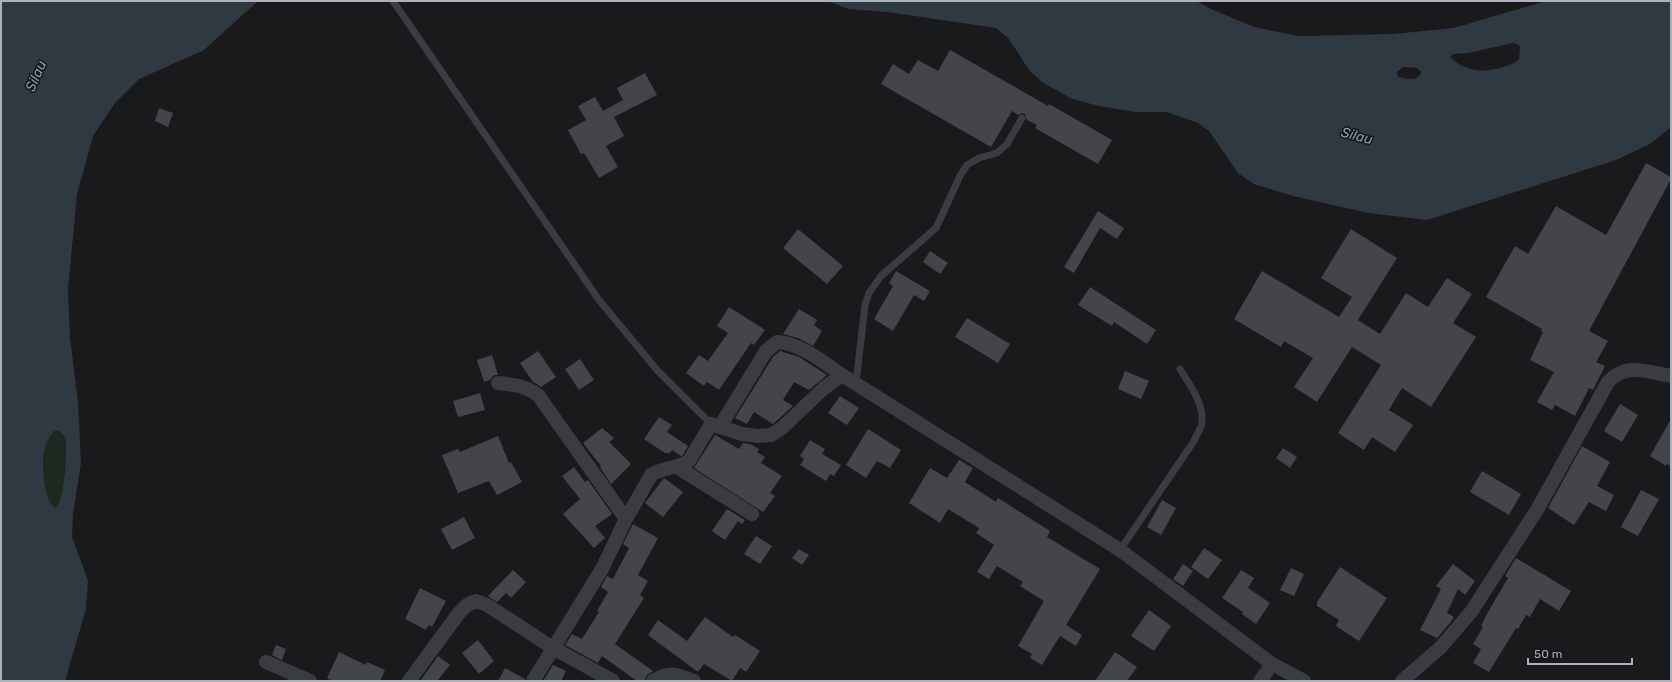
<svg xmlns="http://www.w3.org/2000/svg" width="1672" height="682" viewBox="0 0 1672 682" font-family="Rubik,sans-serif">
	<style>
		.green { fill: #1f2820 }
		.water { fill: #2f3941; fill-rule: evenodd }
		.building { fill: #444549 }
		.lines { fill: none; stroke-linecap: round; stroke-linejoin: round }
		.service { stroke: #3a3c41; stroke-width: 7 }
		.minor { stroke: #3a3c41; stroke-width: 14 }
		.labels { text-anchor: middle; dominant-baseline: central; stroke-width: 3; stroke-linejoin: round; paint-order: stroke }
		.water-label { font-size: 14px; font-style: italic; fill: #82a0b8; stroke: #151517 }
	</style>
	<rect width="100%" height="100%" fill="#1a1a1c"/>
	<path class="green" d="M54 431H59C62 434 65 436 66 441 67 451 63 502 56 508 43 503 42 463 44 451 46 443 49 438 54 431Z"/>
	<path class="water" d="M1 1H258L204 50 139 79 115 103 93 136 77 194 68 289 70 337 78 403 81 463 73 513 72 537 88 581 86 609 65 681H1ZM54 431H59C62 434 65 436 66 441 67 452 64 501 56 508 43 503 42 463 44 451 46 443 49 438 54 431Z
		M827 1H1196L1213 10 1254 27 1299 36 1393 34 1454 28 1546 1H1671V127L1650 144 1616 160 1427 220 1368 213 1293 196 1254 184 1238 173 1209 131 1198 123 1167 112H1136L1098 106 1070 98 1042 82 1029 70 1009 39 996 28 888 12 849 9ZM1512 43 1518 44 1520 47 1519 59C1515 64 1509 65 1503 67 1484 73 1465 72 1450 57L1453 54 1469 53ZM1403 67 1417 68 1421 72 1420 75C1415 81 1406 79 1399 77L1397 75V72Z"/>
	<path class="building" d="M950 50 1048 106 1049 104 1112 140 1098 164 1035 128 1037 125 1027 120 1025 114 1022 113 1018 115 1012 111 991 147 881 84 893 64 909 74 918 60 938 71Z
		M645 73 657 95 614 117 624 136 606 146 618 167 599 178 584 153 581 154 568 130 586 120 578 106 595 97 603 111 623 100 617 88Z
		M159 108 173 113 168 127 155 121Z
		M1646 163 1671 177V179L1589 331 1608 341 1596 362 1605 366 1593 390 1589 388 1575 416 1555 405 1552 410 1537 402 1554 372 1530 360 1543 332 1541 331 1542 329 1486 297 1515 246 1528 254 1556 206 1606 235Z
		M1098 211 1124 228 1117 239 1100 228 1074 273 1064 267Z
		M798 229 843 266 827 284 783 248Z
		M1351 229 1397 258 1358 320 1380 334 1406 293 1428 307 1447 278 1472 294 1453 323 1476 337 1431 407 1402 388 1389 410 1413 425 1395 452 1372 437 1364 450 1338 433 1381 365 1352 347 1317 402 1294 387 1313 358 1284 341 1281 347 1234 319 1262 271 1339 317 1352 297 1321 278Z
		M930 251 948 263 940 274 923 262Z
		M896 271 930 291 924 301 914 295 893 331 874 319 893 286 889 283Z
		M1090 287 1156 330 1147 344 1114 322 1112 326 1078 305Z
		M729 307 765 330 754 345 751 343 719 390 707 382 704 386 686 373 699 355 708 361 728 333 717 326Z
		M799 309 817 320 814 325 822 331 813 346 798 338 783 334Z
		M967 318 1010 344 998 363 955 337Z
		M538 351 556 377 541 387 533 382 520 363Z
		M780 351 799 357 827 375 809 390 794 382 783 400 793 406 773 424 754 412 747 424 735 418 773 357Z
		M492 355 498 375H494L490 380 484 382 477 360Z
		M580 359 594 380 579 390 565 369Z
		M1125 371 1149 381 1141 399 1118 389Z
		M480 393 485 410 458 417 453 401Z
		M840 396 859 408 847 425 828 413Z
		M1620 404 1638 415 1622 442 1604 431Z
		M659 417 672 425 667 432 688 446 683 455 681 456 672 450 670 453H665L644 439Z
		M1671 419V466L1667 464 1666 466 1650 456Z
		M602 428 614 438 609 442 631 464 611 484 600 467 601 466 583 443Z
		M868 429 901 450 890 468 877 461 866 478 846 465Z
		M715 435 739 449 743 443 750 444 759 449 757 452 765 457 761 463 782 476 770 493 775 496 763 512 694 468Z
		M498 436 509 463 511 462 522 482 497 495 489 481 458 493 442 455 458 449 460 452Z
		M810 440 825 449 822 454 841 465 834 476 830 474 826 481 800 465 804 459 800 456Z
		M1582 446 1610 462 1597 486 1614 495 1606 511 1589 502 1574 525 1548 508Z
		M1283 448 1297 457 1290 468 1276 458Z
		M959 460 973 468 965 482 996 502 998 498 1050 531 1047 537 1100 569 1066 625 1082 635 1076 646 1060 636 1042 665 1030 658 1032 654 1018 646 1044 601 1020 586 1023 582 997 566 989 579 977 572 994 545 976 533 979 528 948 509 940 523 909 503 930 468 947 478Z
		M574 467 585 482 588 480 612 514 595 526 605 538 594 548 563 514 580 499 562 476Z
		M1482 471 1521 494 1509 515 1470 492Z
		M664 478 683 492 663 517 645 503Z
		M1641 490 1659 499 1638 536 1621 527Z
		M1162 500 1176 508 1161 535 1147 527Z
		M727 509 745 520 742 524 738 521 725 540 712 531Z
		M464 517 475 538 452 550 441 529Z
		M633 524 658 538 638 575 648 581 640 595 644 598 615 644 653 671 646 676 645 681H637L602 656 598 663 565 645 572 634 582 639 599 612 597 611 608 592 601 587 607 576 613 579 629 548 623 544Z
		M756 536 772 546 760 564 744 554Z
		M1204 548 1222 560 1208 579 1191 567Z
		M799 549 809 555 802 565 792 558Z
		M1516 558 1571 591 1559 611 1540 599 1530 617 1526 615 1518 629 1516 628 1489 672 1473 663 1481 649 1473 644 1483 627 1481 626 1488 612 1508 578 1505 576Z
		M1183 564 1193 571 1183 586 1173 579Z
		M1453 564 1475 581 1465 595 1458 589 1447 613 1454 617 1450 623 1437 638 1420 630 1441 589 1436 586Z
		M1340 567 1387 598 1359 641 1336 626 1339 620 1317 606V602Z
		M1291 568 1304 574 1294 596 1280 590Z
		M513 570 526 582 511 598 506 593 497 602 488 596Z
		M1241 570 1254 578 1248 588 1270 603 1256 624 1242 614 1243 612 1222 598Z
		M420 588 446 601 432 627 429 625 426 630 405 619Z
		M1149 610 1171 626 1154 651 1131 636Z
		M705 617 733 637 735 635 760 651 746 672 740 668 732 681 704 664 698 672 648 635 658 620 687 641Z
		M478 640 494 661 479 674 462 653Z
		M276 645 286 649 282 660 272 655Z
		M339 652 366 665 367 662 385 670 380 681H333L327 678Z
		M1115 652 1137 667 1127 681H1095Z
		M438 656 450 665 437 681H420Z
		M553 665 566 671 561 681H543Z
		M505 668 525 679V681H498Z"/>
	<g class="lines">
		<path class="service" d="M393 1 599 300 657 370 711 424
			M856 383 865 305 869 293 881 276 936 228 960 176 967 165 979 158 997 153 1007 144 1022 118
			M1120 550 1194 441C1196 436 1199 431 1201 427 1207 407 1189 384 1180 369"/>
		<path class="minor" d="M498 383C513 385 525 385 538 395L626 519
			M721 425 766 351 777 342C800 343 823 362 842 375
			M677 467 752 514
			M266 662 310 681
			M409 681 459 613 467 605 476 601 487 605 553 648 613 681
			M533 681 602 569 626 519 651 475C662 467 677 469 689 461L711 424 742 434 758 436 771 435 782 428 824 388 842 375 1120 550 1272 664 1304 681
			M653 681C670 671 677 674 694 681
			M1260 681 1272 664
			M1402 681 1441 647 1471 612 1537 510 1608 382C1626 362 1647 372 1671 376"/>
	</g>
	<g class="labels">
		<g class="water-label">
			<text transform="translate(36 76) rotate(-67)">Silau</text>
			<text transform="translate(1357 136) rotate(15)">Silau</text>
		</g>
	</g>
	<rect width="1672" height="682" fill="none" stroke="#acb1bc" stroke-width="4"/>
	<path d="M1528 658v6h104v-6" fill="none" stroke="#acb1bc" stroke-width="2"/>
	<text x="1534" y="658" font-size="12" fill="#acb1bc" stroke="#151517" stroke-width="3" paint-order="stroke">50 m</text>
</svg>
